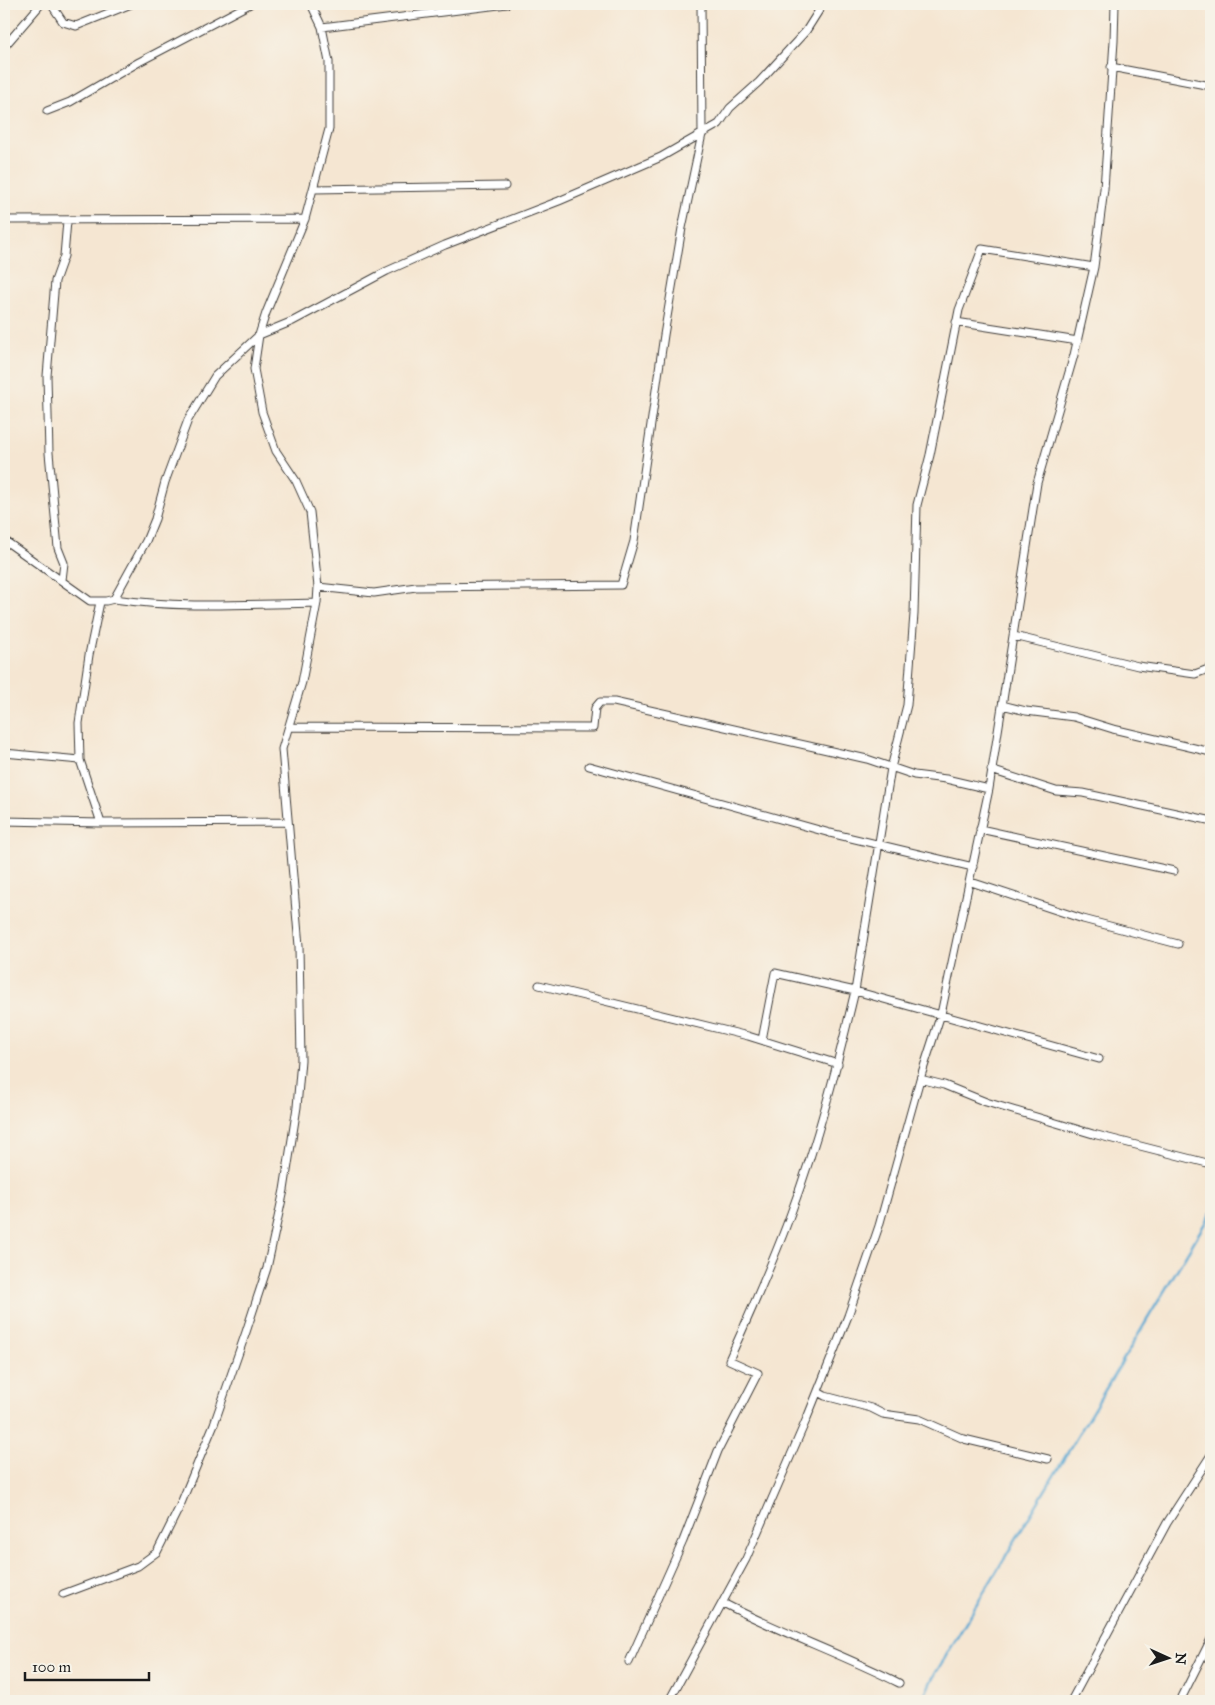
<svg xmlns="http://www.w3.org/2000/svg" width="1215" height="1705" viewBox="0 0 1215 1705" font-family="'IM FELL Great Primer',serif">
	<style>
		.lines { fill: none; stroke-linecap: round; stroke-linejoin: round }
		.stream { stroke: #58a7d2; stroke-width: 2.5 }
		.minor-casing { stroke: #3d3a37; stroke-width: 9 }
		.minor { stroke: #fff; stroke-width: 7 }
	</style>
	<rect width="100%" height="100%" fill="#f7f3e8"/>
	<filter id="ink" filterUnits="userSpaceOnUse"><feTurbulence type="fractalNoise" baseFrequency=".02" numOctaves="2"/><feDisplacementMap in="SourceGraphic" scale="10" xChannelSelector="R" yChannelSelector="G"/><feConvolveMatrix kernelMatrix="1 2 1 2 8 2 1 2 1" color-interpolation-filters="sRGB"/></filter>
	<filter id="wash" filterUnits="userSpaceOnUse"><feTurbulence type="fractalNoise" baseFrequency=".0096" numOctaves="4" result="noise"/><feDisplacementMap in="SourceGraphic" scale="20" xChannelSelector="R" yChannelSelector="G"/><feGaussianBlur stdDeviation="1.12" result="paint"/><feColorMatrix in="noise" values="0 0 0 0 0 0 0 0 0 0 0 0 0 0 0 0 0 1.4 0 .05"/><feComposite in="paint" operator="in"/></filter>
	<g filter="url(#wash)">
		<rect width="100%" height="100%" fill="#f5e6d2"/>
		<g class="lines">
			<path class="stream" d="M922 1701 931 1681 1211 1213"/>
		</g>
	</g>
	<g filter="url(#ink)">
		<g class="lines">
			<g class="minor-casing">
				<path id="minor" d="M51 4 63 22 76 26 131 4
					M322 27 507 4
					M4 47 41 4
					M1111 67 1211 86
					M47 111 70 102 139 62 250 4
					M314 189 505 186
					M4 220 305 219
					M956 322 1078 341
					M4 540 90 601H106L114 599 146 541 155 519 165 482 188 420 215 376 259 335 293 321 387 271 445 245 559 201 661 157 719 124 730 108 759 82 806 31 823 4
					M62 580 64 563 58 548 49 453 47 376 55 281 64 256 67 221
					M318 587 374 593 416 587 621 585 634 541 664 335 682 228 702 134 701 4
					M114 599C183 609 248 604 317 603
					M100 602 89 655 79 723 80 760 101 823
					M1014 636 1138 666 1195 674 1211 668
					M1002 705 1026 711 1074 717 1113 729 1211 752
					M289 727 593 728 595 708 600 702H614L867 759 914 775 946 779 989 789
					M4 753 80 760
					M589 766 830 833 973 867
					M991 770 1056 791 1083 793 1208 820
					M4 821 101 823 288 822
					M980 829 1174 871
					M971 882 1083 919 1178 944
					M539 985 748 1036 838 1064
					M762 1040 775 973 855 991 891 768 907 705 914 614 917 505 930 455 959 310 982 249 1094 267
					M920 1079 944 1085 986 1102 1093 1134 1211 1164
					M818 1392 825 1396 871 1408 883 1414 919 1419 964 1439 1048 1459
					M63 1594 138 1566 157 1552 179 1508 214 1424 246 1332 267 1268 284 1190 297 1107 301 1060 299 946 282 749 302 682 317 603 318 587 310 512 296 481 276 451 262 412 254 369 259 335 266 313 305 219 329 129V62L322 27 311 4
					M723 1603C781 1633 842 1654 899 1683
					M629 1662 683 1541 718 1451 758 1373 729 1360C751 1311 773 1263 791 1213 818 1141 837 1066 855 991L1099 1059
					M669 1701 746 1559 807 1418 848 1316 879 1226 920 1079 941 1014 989 789 1037 483 1074 355 1094 267 1104 189 1114 41 1115 4
					M1071 1701 1167 1523 1211 1455
					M1180 1701 1211 1639"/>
			</g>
			<use href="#minor" class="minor"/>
		</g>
	</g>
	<rect width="1215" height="1705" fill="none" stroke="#f7f3e8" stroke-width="20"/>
	<g transform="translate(1168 1658) rotate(93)" stroke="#f7f3e8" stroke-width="4" paint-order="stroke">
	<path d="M0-4L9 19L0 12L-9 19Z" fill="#1c1c1c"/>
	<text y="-8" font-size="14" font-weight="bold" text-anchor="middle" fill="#1c1c1c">N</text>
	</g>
	<path d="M25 1672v8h124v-8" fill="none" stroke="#1c1c1c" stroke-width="2.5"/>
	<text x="32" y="1672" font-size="15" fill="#1c1c1c" stroke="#f7f3e8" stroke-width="4" paint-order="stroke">100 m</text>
</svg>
